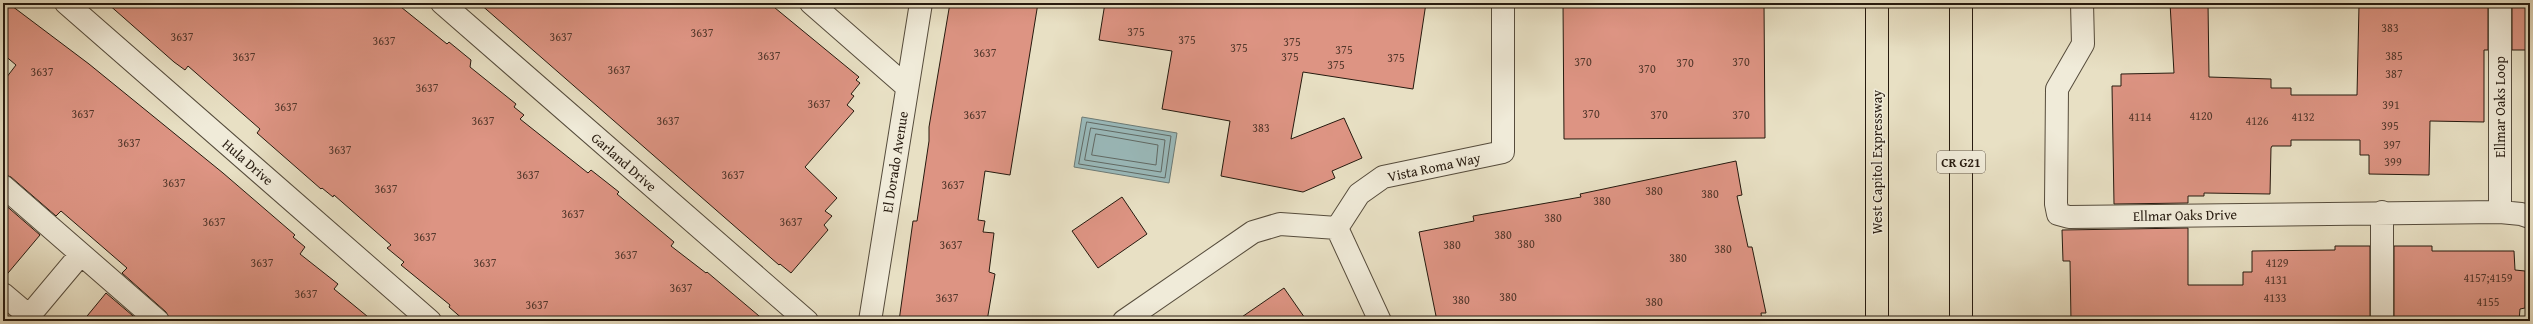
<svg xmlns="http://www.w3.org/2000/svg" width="2533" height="324" viewBox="0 0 2533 324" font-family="'Gentium Book Plus',serif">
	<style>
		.water { fill: #9abbbd; stroke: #6c7b77 }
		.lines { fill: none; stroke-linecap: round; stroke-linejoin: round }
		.shore { stroke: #606a66; stroke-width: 1 }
		.building { fill: #dd9483; stroke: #261a0f }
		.minor-casing { stroke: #564c3c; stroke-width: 24 }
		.highway-casing { stroke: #261a0f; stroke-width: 24 }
		.minor { stroke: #f0ebd9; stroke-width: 22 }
		.highway { stroke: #e8e0c4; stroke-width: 22 }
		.labels { text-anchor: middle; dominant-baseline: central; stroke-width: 3; stroke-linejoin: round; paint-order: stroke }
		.number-label { font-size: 12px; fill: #54382c }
		.shield { fill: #f0ebd9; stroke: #63594c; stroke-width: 1 }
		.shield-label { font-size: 13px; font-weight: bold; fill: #261a0f }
		.street-label { font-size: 14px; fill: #261a0f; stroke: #f0ebd9 }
	</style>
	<rect width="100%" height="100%" fill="#e8e0c4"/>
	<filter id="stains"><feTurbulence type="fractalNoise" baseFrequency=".005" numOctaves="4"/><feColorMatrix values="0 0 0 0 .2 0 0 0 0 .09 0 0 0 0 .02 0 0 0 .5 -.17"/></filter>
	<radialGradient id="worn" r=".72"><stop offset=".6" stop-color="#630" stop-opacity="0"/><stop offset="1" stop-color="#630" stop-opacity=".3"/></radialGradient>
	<path class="water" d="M1082 117 1177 133 1169 183 1074 167Z"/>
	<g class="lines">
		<path class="shore" d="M1087 122 1171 136 1165 178 1079 164Z
			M1091 128 1165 140 1161 172 1085 160Z
			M1096 134 1158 145 1156 165 1092 155Z"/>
	</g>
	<path class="building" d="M3 3H8L89 64 223 173 295 235 293 237 305 247 300 254 338 284 334 289 373 321H170L166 312 122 273 127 268 61 211 56 216 11 177 3 174V82L16 65 3 54Z
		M107 3H396L447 44 449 42 471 60 470 67 516 104 514 107 524 115 520 119 588 173 591 170 619 192 617 194 674 242 671 246 706 273 707 272 765 321H465L449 307 450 305 401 265 404 262 387 248 391 245 334 195 333 197 322 188 321 189 257 133 260 129 188 66 185 70 174 62Z
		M479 3H769L859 77 856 80 860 83 851 94 854 96 847 105 854 111 805 167 837 198 825 211 832 216 824 225 828 230 791 273 780 264 779 265Z
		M950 3H1038L1010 175 985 171 978 220 985 221 983 232 994 233 989 272 995 274 987 321H899L913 221H917L929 141V127Z
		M1105 3H1426L1413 89 1303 72 1291 139 1344 118 1362 158 1332 171 1335 178 1303 192 1221 176 1230 121 1162 109 1172 51 1099 40Z
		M1563 3H1764L1765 138 1564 139Z
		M2170 3H2208L2209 77 2271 79V88H2291V95H2357L2359 5 2370 3H2488V50H2484V122L2430 121 2429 175 2369 174V155H2360V140H2291V146H2272L2271 148 2270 194 2204 193V196H2188V203L2114 204 2112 86H2121V74L2174 73Z
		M2512 3H2530V50H2512Z
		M1736 161 1742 195 1737 196 1748 247H1752L1766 313H1761L1762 321H1437L1419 232 1474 221 1473 216 1581 197 1580 194Z
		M1122 197 1147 234 1098 268 1072 231Z
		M3 203 40 235 3 279Z
		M2188 228V285H2243V272H2252V251L2335 250V246H2370V321H2071L2070 261H2063L2062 230Z
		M2394 246H2432V251H2514L2515 270 2525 271V308L2520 309 2519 321H2394Z
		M1284 288 1307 321H1236Z
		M106 293 139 321H83Z"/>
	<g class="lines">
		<g class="minor-casing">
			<path id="minor" d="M66 3 430 321
				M442 3 807 321
				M811 3 907 87
				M2082 3 2083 44 2057 89 2056 204 2058 214 2069 217 2500 212 2521 214 2530 217
				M3 186 158 321
				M2382 212V321
				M2500 212V3
				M1337 228 1380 321
				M3 294 29 316
				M34 321 29 316 81 254
				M870 321 921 3
				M1124 321 1253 232 1280 224 1337 228 1359 194 1383 177 1503 152V3"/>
		</g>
		<g class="highway-casing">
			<path id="highway" d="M1877 3V321
				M1961 321V3"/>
		</g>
		<use href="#minor" class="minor"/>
		<use href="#highway" class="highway"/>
	</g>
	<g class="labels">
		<g class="number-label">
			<text x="2390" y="27">383</text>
			<text x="1136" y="31">375</text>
			<text x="702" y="32">3637</text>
			<text x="182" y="36">3637</text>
			<text x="561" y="36">3637</text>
			<text x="1187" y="39">375</text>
			<text x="384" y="40">3637</text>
			<text x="1292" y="41">375</text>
			<text x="1239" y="47">375</text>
			<text x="1344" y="49">375</text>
			<text x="985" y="52">3637</text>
			<text x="769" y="55">3637</text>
			<text x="2394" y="55">385</text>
			<text x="244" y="56">3637</text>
			<text x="1290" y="56">375</text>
			<text x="1396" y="57">375</text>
			<text x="1583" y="61">370</text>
			<text x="1741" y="61">370</text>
			<text x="1685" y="62">370</text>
			<text x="1336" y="64">375</text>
			<text x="1647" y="68">370</text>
			<text x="619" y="69">3637</text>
			<text x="42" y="71">3637</text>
			<text x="2394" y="73">387</text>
			<text x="427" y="87">3637</text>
			<text x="819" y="103">3637</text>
			<text x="2391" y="104">391</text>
			<text x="286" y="106">3637</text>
			<text x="83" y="113">3637</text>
			<text x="1591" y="113">370</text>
			<text x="975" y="114">3637</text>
			<text x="1659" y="114">370</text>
			<text x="1741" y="114">370</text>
			<text x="2201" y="115">4120</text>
			<text x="2140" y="116">4114</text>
			<text x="2303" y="116">4132</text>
			<text x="483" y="120">3637</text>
			<text x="668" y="120">3637</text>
			<text x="2257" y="120">4126</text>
			<text x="2390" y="125">395</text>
			<text x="1261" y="127">383</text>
			<text x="129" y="142">3637</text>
			<text x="2392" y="144">397</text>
			<text x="340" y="149">3637</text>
			<text x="2393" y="161">399</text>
			<text x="528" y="174">3637</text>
			<text x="733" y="174">3637</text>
			<text x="174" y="182">3637</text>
			<text x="953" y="184">3637</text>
			<text x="386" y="188">3637</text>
			<text x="1654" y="190">380</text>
			<text x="1710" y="193">380</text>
			<text x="1602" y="200">380</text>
			<text x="573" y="213">3637</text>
			<text x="1553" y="217">380</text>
			<text x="214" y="221">3637</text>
			<text x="791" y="221">3637</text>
			<text x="1503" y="234">380</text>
			<text x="425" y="236">3637</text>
			<text x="1526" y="243">380</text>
			<text x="951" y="244">3637</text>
			<text x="1452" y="244">380</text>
			<text x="1723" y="248">380</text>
			<text x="626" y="254">3637</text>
			<text x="1678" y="257">380</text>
			<text x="262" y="262">3637</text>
			<text x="485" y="262">3637</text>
			<text x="2277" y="262">4129</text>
			<text x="2488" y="277">4157;4159</text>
			<text x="2276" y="279">4131</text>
			<text x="681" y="287">3637</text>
			<text x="306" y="293">3637</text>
			<text x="1508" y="296">380</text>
			<text x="947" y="297">3637</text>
			<text x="2275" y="297">4133</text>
			<text x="1461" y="299">380</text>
			<text x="1654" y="301">380</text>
			<text x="2488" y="301">4155</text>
			<text x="537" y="304">3637</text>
		</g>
		<rect class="shield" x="1937" y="151" width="48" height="22" rx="3"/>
		<g class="shield-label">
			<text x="1961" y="162">CR G21</text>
		</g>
		<g class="street-label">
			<text transform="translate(2500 107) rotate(-90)">Ellmar Oaks Loop</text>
			<text transform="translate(248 162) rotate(41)">Hula Drive</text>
			<text transform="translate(624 162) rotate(41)">Garland Drive</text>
			<text transform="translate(895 162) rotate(-81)">El Dorado Avenue</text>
			<text transform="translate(1877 162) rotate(-90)">West Capitol Expressway</text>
			<text transform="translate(1434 167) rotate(-12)">Vista Roma Way</text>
			<text transform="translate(2185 215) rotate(-1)">Ellmar Oaks Drive</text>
		</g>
	</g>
	<rect width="2533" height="324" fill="none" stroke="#e8e0c4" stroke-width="16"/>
	<rect x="4" y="4" width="2525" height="316" fill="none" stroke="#261a0f" stroke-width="2"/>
	<rect x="8" y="8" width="2517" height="308" fill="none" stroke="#261a0f"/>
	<rect width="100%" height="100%" filter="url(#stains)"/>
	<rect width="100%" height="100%" fill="url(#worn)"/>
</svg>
